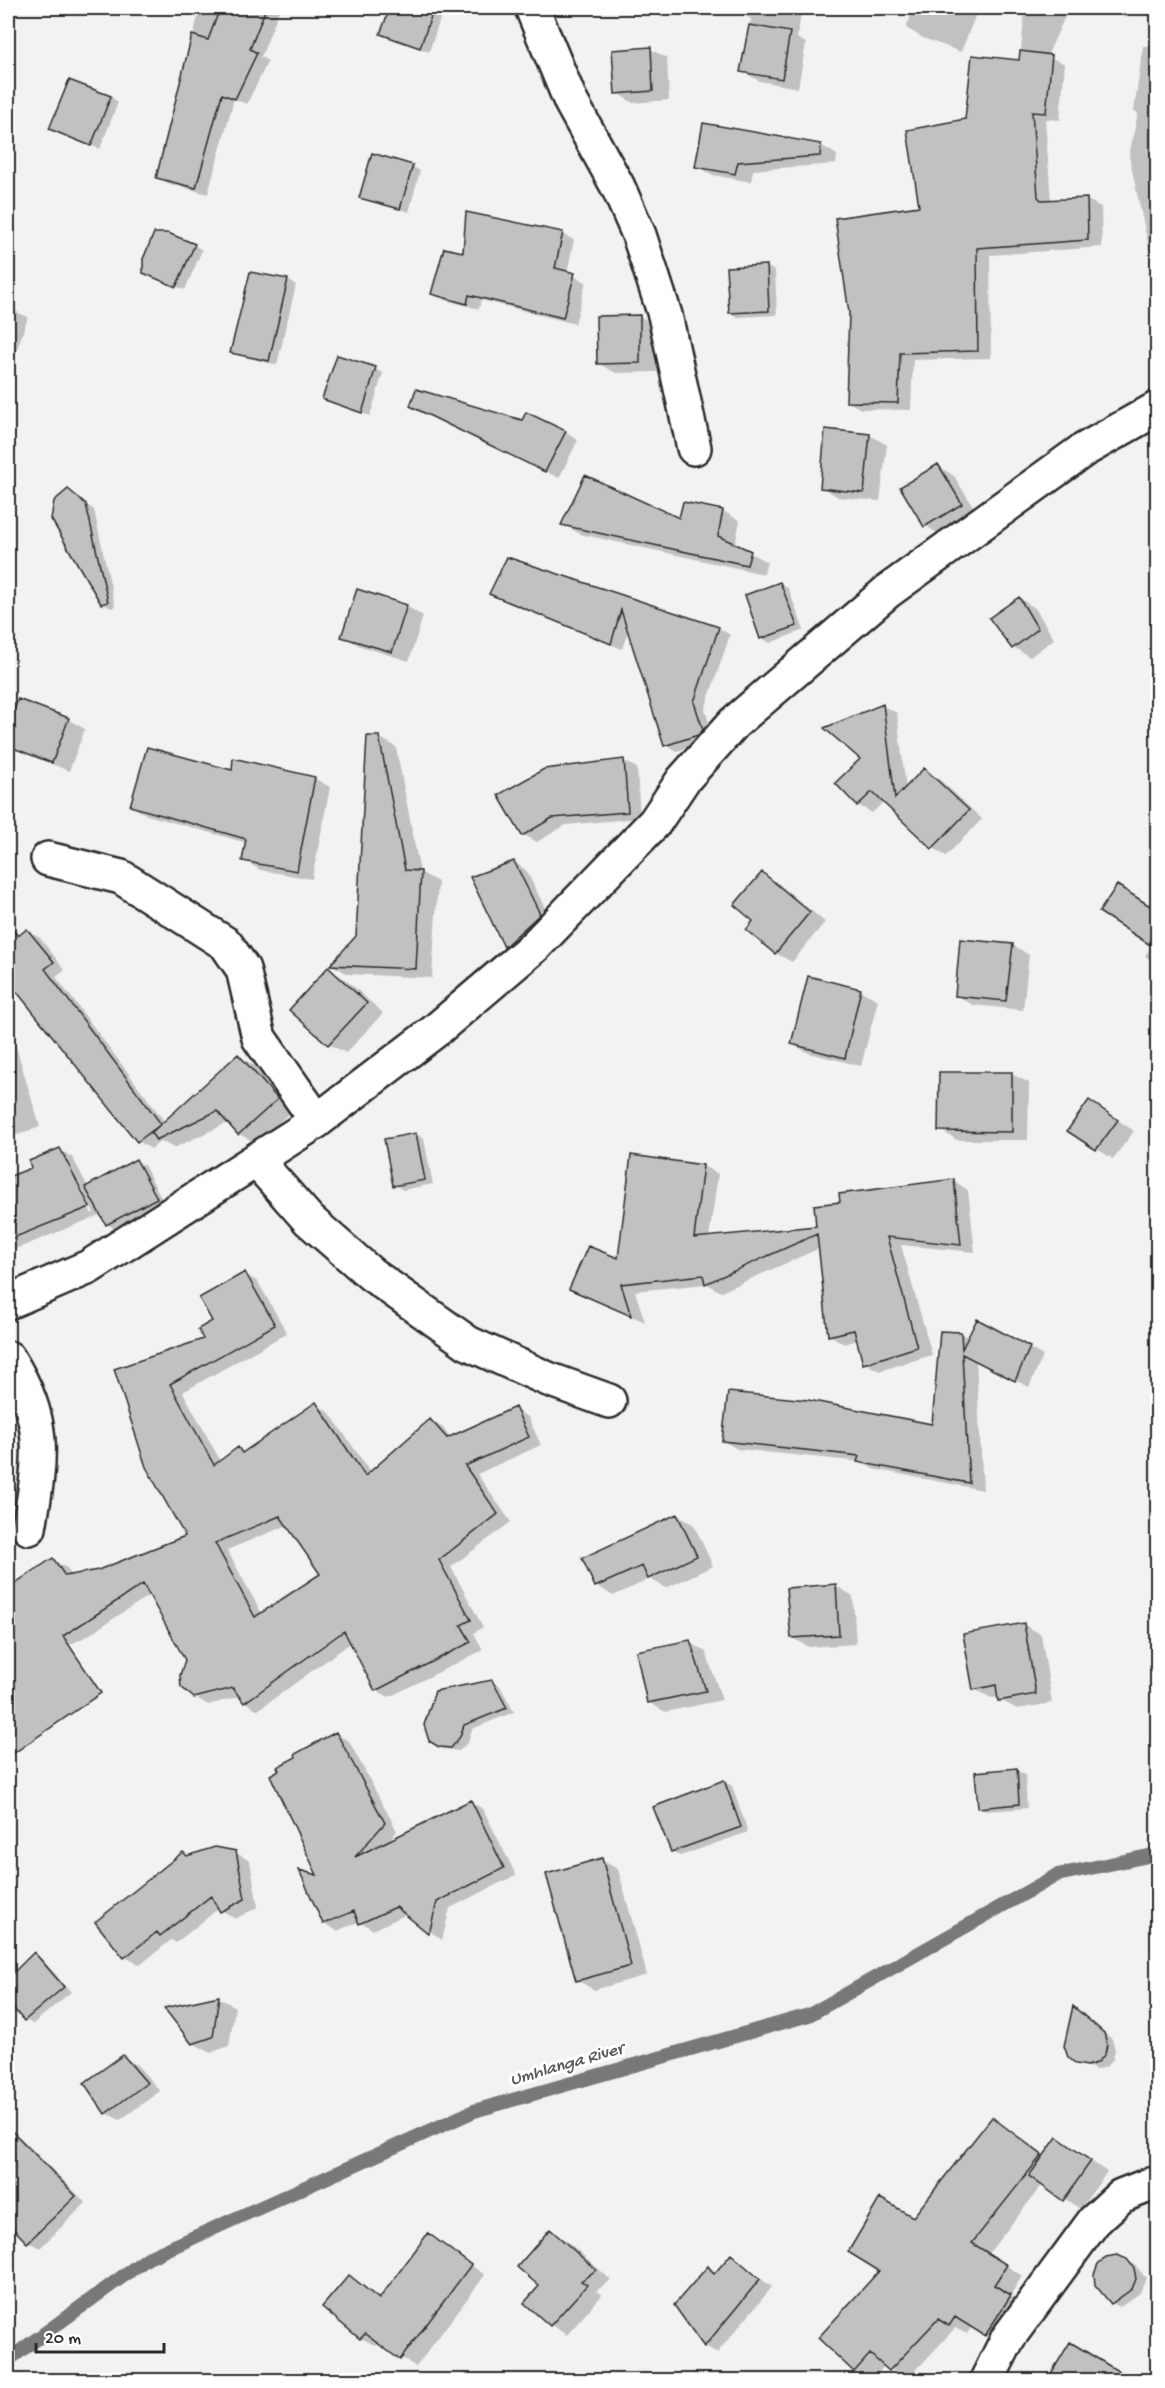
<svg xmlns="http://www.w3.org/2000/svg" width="1165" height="2388" viewBox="0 0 1165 2388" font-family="'Gochi Hand',sans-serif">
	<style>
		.shadow { fill: #0003; fill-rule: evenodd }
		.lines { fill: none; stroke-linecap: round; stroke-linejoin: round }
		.stream { stroke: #787878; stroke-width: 14 }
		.building { fill: #c1c1c1; stroke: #2b2b2b; stroke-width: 1.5; fill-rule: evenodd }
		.minor-casing { stroke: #2b2b2b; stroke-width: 38 }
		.minor { stroke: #fff; stroke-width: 33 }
		.labels { text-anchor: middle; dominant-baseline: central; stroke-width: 6; stroke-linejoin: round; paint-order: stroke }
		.water-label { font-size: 18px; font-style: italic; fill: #585858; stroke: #fff }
	</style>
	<rect width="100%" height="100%" fill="#f2f2f2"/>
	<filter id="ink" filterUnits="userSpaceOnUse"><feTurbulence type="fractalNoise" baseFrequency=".0167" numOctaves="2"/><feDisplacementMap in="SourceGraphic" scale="12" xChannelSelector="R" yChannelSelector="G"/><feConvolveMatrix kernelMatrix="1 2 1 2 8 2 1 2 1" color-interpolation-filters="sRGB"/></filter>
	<g filter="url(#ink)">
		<path class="shadow" d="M200 8H280L261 57 268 61 247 104 234 99 208 194 170 184 158 178Z
			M391 8H438L443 10 429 52 382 33Z
			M740 8H802L797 38 806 43 798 88 759 81 742 71 751 19 739 12Z
			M914 8 978 9 961 52 923 38 906 28Z
			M1025 8H1069L1047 56 1065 64 1060 120 1045 119 1051 201 1087 200 1101 207 1102 247 990 255 991 358 913 360 911 410 861 409 847 401 921 207 967 120 1020 61Z
			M1143 46H1158V291L1129 156 1138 113 1134 111Z
			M650 49 667 58 669 100 633 103 617 93Z
			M111 97 118 102 100 149 51 129Z
			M821 145 837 155 836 164 753 170 751 182 713 175 697 166Z
			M412 166 420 171 409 212 361 197Z
			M8 203 16 208 8 233Z
			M562 234 574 240 567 273 586 282 575 324 481 300 479 309 445 300 433 293 464 254Z
			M194 245 202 250 185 290 153 277Z
			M766 266 775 271 777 315 738 317 730 313Z
			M251 274 288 280 296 285 277 365 240 356 232 352Z
			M8 308 28 317 8 375Z
			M639 316 656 326 657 372 616 373 599 364Z
			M375 369 383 373 370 416 324 399Z
			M411 406 565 432 578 440 559 478Z
			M870 435 887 445 880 501 838 497 822 487Z
			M938 466 954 476 978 514 942 536 926 526Z
			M68 491 94 510 115 606 111 608 102 603Z
			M684 503 723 511 740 521 735 545 767 562 764 574 580 534 563 524 680 520Z
			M508 559 719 628 730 635 705 709 713 737 709 741 677 751 666 745 629 628 622 649 503 600 491 594Z
			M780 583 788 588 804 630 770 643 762 638Z
			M1019 598 1035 608 1054 639 1030 657 1013 647Z
			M406 606 423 616 409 661 360 646 343 636Z
			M19 701 68 719 85 729 69 771 8 746V732Z
			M883 706 897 713 906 789 924 770 938 778 982 819 946 856 933 848 884 801 872 813 858 805 837 783 862 758Z
			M379 737 396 747 420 872 438 882 432 978 348 974 332 965 358 936Z
			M624 761 637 768 640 818 566 825 537 842 524 835Z
			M234 772 314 778 330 787 312 879 260 870 244 860 247 843 147 815 131 806Z
			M514 862 526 870 552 922 518 954 506 946 472 878Z
			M762 874 779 884 825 922 792 962 775 953Z
			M1158 911V965L1145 956 1152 945Z
			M27 931 40 938 65 970 56 977 165 1122 238 1056 255 1066 294 1109 256 1143 239 1134 229 1122 174 1148 161 1141 151 1149 138 1141 8 978V947Z
			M1013 945 1029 955 1023 1010 973 1005 956 995Z
			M328 969 345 979 383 1013 346 1053 329 1044Z
			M809 978 861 991 878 1000 861 1066 809 1053 792 1044Z
			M8 1028 14 1040 40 1127 17 1135 8 1129Z
			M1012 1074 1029 1083 1028 1140H957L940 1130Z
			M1106 1112 1134 1131 1113 1159 1097 1149Z
			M416 1134 424 1139 433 1184 403 1190 395 1185Z
			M60 1150 73 1158 88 1187 136 1161 144 1165 164 1203 115 1229 107 1224 102 1214 11 1251 8 1249V1179L33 1169ZM63 1158H67L94 1213 92 1214Z
			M633 1156 703 1166 718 1174 709 1238 818 1228 954 1181 968 1190 975 1252 901 1245 932 1355 879 1371 865 1363 858 1340 844 1344 830 1335 820 1248 721 1292 707 1284 635 1291 645 1322 571 1289 619 1261Z
			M245 1274 258 1282 287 1333 183 1392 221 1462 238 1449 245 1453 316 1404 329 1412 371 1473 430 1420 443 1428 451 1438 514 1409 528 1417 541 1445 477 1474 511 1522 451 1567 483 1627 474 1633 483 1650 389 1697 376 1690 352 1642 258 1710 245 1702 241 1696 208 1705 195 1697 187 1659 151 1594 87 1636 8 1676V1590L53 1560 67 1568 72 1576 98 1571 187 1537 116 1370 205 1340ZM288 1525 322 1575 262 1614 227 1550Z
			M961 1333 969 1338 1029 1348 1043 1356 1029 1387 976 1360 983 1490 873 1469 861 1462 737 1449 723 1441 934 1425Z
			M677 1515 694 1525 713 1566 666 1588 650 1579 613 1596 597 1586Z
			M836 1586 853 1596 856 1644 809 1647 792 1638Z
			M1024 1625 1041 1634 1052 1703 1017 1709 1000 1700 999 1697 991 1698 974 1689Z
			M689 1642 706 1652 722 1700 665 1712 648 1702Z
			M491 1682 500 1686 514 1712 472 1729 468 1742 459 1751 443 1749 434 1744 427 1736 425 1725Z
			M336 1734 349 1741 397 1831 386 1844 471 1802 483 1809 516 1875 450 1908 442 1940 407 1914 373 1930 360 1921 337 1931 324 1923 320 1878Z
			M1017 1770 1025 1775 1027 1808 987 1811 979 1807Z
			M724 1781 732 1786 748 1832 680 1856 672 1851Z
			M184 1853 190 1857 236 1853 250 1861 258 1907 235 1919 219 1908 176 1943 171 1940 140 1965 125 1957 98 1922Z
			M601 1860 618 1869 647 1975 594 1990 577 1980Z
			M34 1954 42 1959 71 1992 33 2024 25 2020 8 1999V1980Z
			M219 1998 235 2007 229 2046 210 2053 193 2043Z
			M1074 2008 1112 2039 1115 2049 1113 2059 1106 2067 1096 2070 1077 2062Z
			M123 2057 137 2065 160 2091 120 2120 106 2113Z
			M993 2119 1045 2156 1058 2139 1107 2172 1080 2209 1043 2184 988 2254 1022 2276 1010 2296 1027 2306 1003 2345 972 2326 967 2334 955 2328 907 2380 885 2365 872 2380 855 2370 881 2271 914 2219Z
			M10 2131 21 2138 86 2203 40 2248 28 2242 8 2221Z
			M550 2231 567 2241 611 2280 596 2291 602 2295 567 2335 551 2325 541 2286Z
			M428 2235 485 2275 416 2367 379 2343 376 2346 361 2338 349 2277 381 2298Z
			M731 2256 772 2287 717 2353 705 2346 709 2267 718 2273Z
			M1126 2260 1135 2265 1146 2278 1140 2293 1120 2307 1112 2303Z
			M1071 2344 1087 2354 1131 2380H1049Z"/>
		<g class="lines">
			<path class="stream" d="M8 2360 148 2258 474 2111 809 2015 1057 1875 1158 1854"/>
		</g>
		<path class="building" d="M220 8H266L250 49 257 53 235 99 222 94 196 188 156 178 192 35 208 40Z
			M390 8H434L420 48 380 34Z
			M749 25 790 32 782 79 740 72Z
			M651 47 653 91 615 94 612 50Z
			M1020 51 1052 55 1046 113 1032 112 1038 197 1041 200 1087 198 1088 240 977 248 978 351 900 353 898 403 846 402 849 313 835 218 919 206 907 130 965 119 972 55 1019 60Z
			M69 80 111 96 91 146 49 129Z
			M703 123 821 144 820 156 738 162 735 174 695 167Z
			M372 153 413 165 400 209 359 198Z
			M466 212 563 232 555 268 575 273 563 318 469 295 467 304 431 294 444 248 463 252Z
			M154 233H168L195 244 176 287 143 273V259Z
			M767 265 769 311 729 313 726 267Z
			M250 272 288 279 269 361 230 353Z
			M640 315V363L597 364 596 316Z
			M337 355 376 367 362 413 322 399Z
			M416 389 522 420 526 412 566 431 545 472 410 406Z
			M825 429 870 434 864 493 820 488Z
			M938 464 962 504 924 527 900 487Z
			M585 475 679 518 683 502 723 510 718 536 751 551 747 565 561 525Z
			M68 489 86 504 108 602 101 604 51 519 54 501Z
			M507 557 719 627 694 702 703 730 698 735 664 746 621 610 611 644 489 594Z
			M780 582 797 626 760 639 745 595Z
			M357 589 407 605 392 652 341 637Z
			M1019 597 1038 629 1012 649 989 618Z
			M18 699 69 718 52 763 8 746V727Z
			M883 704 895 798 924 768 969 810 932 849 872 792 857 806 835 783 860 759 824 728Z
			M367 736H379L405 870 421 871 416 969 330 965 356 936Z
			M147 747 232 770 233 758 315 777 297 871 242 861 246 839 130 806Z
			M624 759 628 812 552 818 522 836 498 795 544 769Z
			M514 861 540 914 504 947 470 877Z
			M762 872 810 912 775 954 746 930 753 921 734 905Z
			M1117 885 1158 911V950L1099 912Z
			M8 923 18 936 27 929 54 962 45 969 161 1124 137 1142 17 992 8 999Z
			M960 939 1013 944 1006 1001 955 996Z
			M328 967 367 1003 328 1045 289 1010Z
			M808 976 861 989 845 1058 791 1044Z
			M238 1054 278 1099 238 1135 217 1111 156 1140 151 1133Z
			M939 1072H1012V1132L938 1131Z
			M1089 1100 1118 1120 1096 1150 1067 1131Z
			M416 1133 425 1180 393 1186 384 1139Z
			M60 1148 90 1207 8 1240V1177L31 1168 29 1161Z
			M631 1155 703 1165 694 1238 816 1226 814 1205 840 1202 839 1194 954 1179 961 1245 887 1237 917 1347 863 1364 854 1330 828 1336 817 1234 705 1284 703 1275 621 1284 631 1316 569 1289 588 1246 618 1258Z
			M136 1159 157 1198 106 1225 85 1187Z
			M245 1272 275 1325 170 1384 214 1465 238 1447 242 1453 316 1402 365 1476 430 1419 447 1438 515 1407 529 1437 465 1466 498 1514 439 1560 471 1620 461 1625 471 1642 375 1691 344 1631 244 1703 233 1688 194 1698 181 1687 180 1675 185 1660 143 1584 63 1636 101 1693 8 1757V1588L53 1558 65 1576 98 1570 185 1536 146 1467 114 1369 203 1339 198 1329 212 1321 199 1298ZM280 1516 320 1574 255 1617 215 1543Z
			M977 1319 1030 1347 1015 1381 962 1354 969 1483 857 1462 859 1456 722 1441 728 1392 808 1400 932 1424 940 1331 961 1332 962 1349Z
			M677 1514 697 1556 648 1579 642 1566 595 1587 582 1558Z
			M836 1584 839 1635 791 1638 786 1588Z
			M1024 1623 1036 1694 998 1701 996 1685 973 1690 963 1634Z
			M690 1640 706 1691 647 1703 636 1651Z
			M492 1680 507 1708 464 1725 460 1737 451 1748 439 1747 429 1741 424 1725 435 1691Z
			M336 1732 385 1823 355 1857 471 1800 504 1868 437 1902 429 1934 396 1907 359 1924 354 1911 323 1924 299 1870 317 1875 270 1775 279 1770 277 1767 296 1757 295 1754Z
			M1017 1768 1019 1804 978 1808 975 1772Z
			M724 1780 741 1827 671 1852 653 1807Z
			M215 1847 236 1851 245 1899 220 1912 211 1896 160 1936 157 1932 124 1958 95 1922 183 1852 187 1856Z
			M602 1858 631 1966 576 1981 546 1874Z
			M34 1952 64 1987 24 2021 8 2002V1978Z
			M219 1996 213 2037 192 2044 164 2008Z
			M1073 2006 1104 2033 1107 2044 1105 2054 1097 2063 1087 2066 1076 2064 1068 2057 1064 2046Z
			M123 2055 147 2083 105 2114 84 2083Z
			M992 2117 1042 2155 972 2243 1007 2265 994 2285 1011 2295 985 2336 955 2317 949 2326 938 2319 889 2371 870 2354 854 2372 818 2338 879 2271 848 2252 880 2198 913 2217Z
			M8 2127 76 2196 27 2243 8 2223Z
			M1057 2137 1091 2161 1063 2201 1029 2176Z
			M550 2229 596 2270 581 2281 587 2285 550 2326 524 2303 539 2286 517 2267Z
			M428 2233 471 2265 400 2360 365 2334 360 2339 322 2307 349 2275 379 2299Z
			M731 2254 760 2279 704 2347 674 2305 708 2266 714 2274Z
			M1117 2255 1127 2259 1134 2268 1136 2279 1132 2289 1111 2304 1095 2285 1094 2274 1098 2264 1106 2257Z
			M1070 2342 1133 2380H1047Z"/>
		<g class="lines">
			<g class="minor-casing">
				<path id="minor" d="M532 8 571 102 618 187 639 235 665 315 694 448
					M48 859 121 877 226 944 243 969 259 1038 317 1121
					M256 1160 309 1220 371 1274 468 1343 548 1379 609 1401
					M8 1302 89 1267 317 1121 435 1031 535 946 655 822 683 780 734 723 888 591 1082 451 1158 408
					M8 1358C48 1421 41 1458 29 1528
					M987 2380 1008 2338 1094 2221 1121 2196 1149 2185H1158"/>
			</g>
			<use href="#minor" class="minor"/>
		</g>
	</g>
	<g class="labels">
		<g class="water-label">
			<text transform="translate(567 2065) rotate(-16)">Umhlanga River</text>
		</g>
	</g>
	<rect width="1165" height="2388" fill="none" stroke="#fff" stroke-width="30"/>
	<rect x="15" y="15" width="1135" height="2358" fill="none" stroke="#2b2b2b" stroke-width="2" filter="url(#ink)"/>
	<path d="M36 2343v9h128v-9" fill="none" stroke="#2b2b2b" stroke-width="3"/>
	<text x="45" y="2343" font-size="18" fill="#2b2b2b" stroke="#ffffff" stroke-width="4.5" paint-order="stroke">20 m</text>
</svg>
